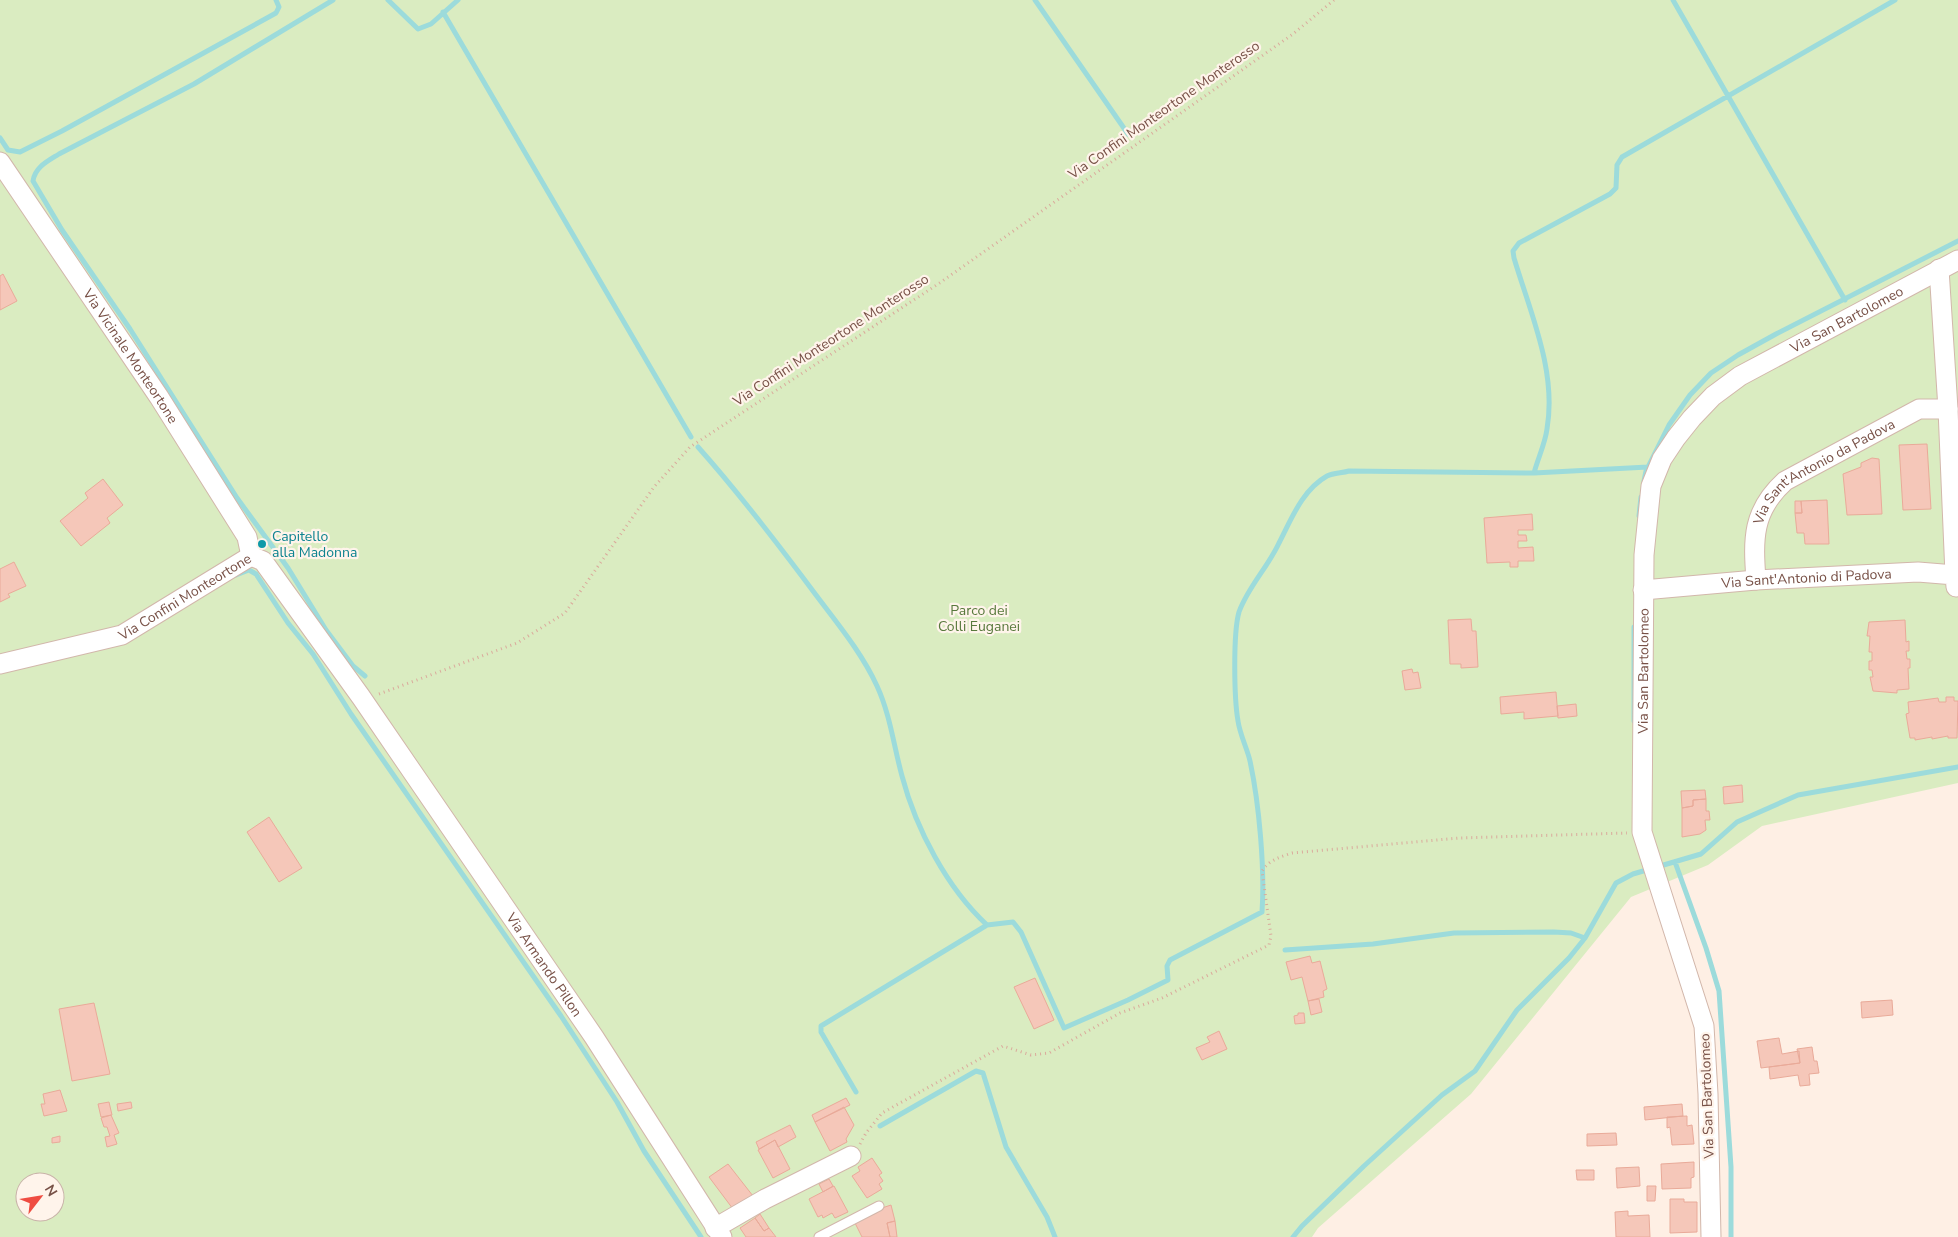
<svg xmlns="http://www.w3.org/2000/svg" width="1958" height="1237" viewBox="0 0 1958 1237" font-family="'Nunito Sans',sans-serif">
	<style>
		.green { fill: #daecc1; fill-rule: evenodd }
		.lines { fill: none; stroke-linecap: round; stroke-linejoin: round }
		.stream { stroke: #9cdbdb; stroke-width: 5 }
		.building { fill: #f5c7b9; stroke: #e9aa99 }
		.service-casing { stroke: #d2b7ab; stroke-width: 11 }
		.minor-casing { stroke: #d2b7ab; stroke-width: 21 }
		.path { stroke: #daaa9c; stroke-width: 3; stroke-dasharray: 1 4; stroke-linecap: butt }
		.service { stroke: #fff; stroke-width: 9 }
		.minor { stroke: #fff; stroke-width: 19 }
		.culture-dot { fill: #0f9aa8; stroke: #fff4eb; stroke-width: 2 }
		.labels { text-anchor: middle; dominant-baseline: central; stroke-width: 4.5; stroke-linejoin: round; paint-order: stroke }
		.street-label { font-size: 14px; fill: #785147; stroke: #fff4eb }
		.culture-label { font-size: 14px; fill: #0d838f; stroke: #fff4eb; text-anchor: start }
		.park-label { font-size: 14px; fill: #58793c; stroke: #fff4eb }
	</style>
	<rect width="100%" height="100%" fill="#feefe4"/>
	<path class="green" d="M0 0H1958V783L1762 826 1708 865 1631 897 1471 1094 1318 1228 1312 1237H0ZM25 1182H55V1212H25Z"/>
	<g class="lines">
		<path class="stream" d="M333 0 194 84 59 154C48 161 35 167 33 181L62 230 130 329 237 498 288 568 326 630 353 666 365 676
			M388 0 418 29 431 24 458 0
			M1035 0 1128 134
			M1673 0 1845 300
			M443 12 691 437
			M0 138 8 150 20 152 62 131 276 13 279 7 276 0
			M698 447C740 494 778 544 816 595 837 623 862 653 877 686 890 714 894 747 902 776 916 829 947 888 987 925
			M1534 473C1538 458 1545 444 1547 429 1557 371 1530 312 1514 258L1513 251 1519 243 1610 194 1616 188 1617 165 1622 157 1895 0
			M1644 481 1646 471 1669 425 1690 395 1711 373 1738 355 1776 334 1958 241
			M1639 516 1641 497
			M236 575 249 570 256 574 288 623 313 654 351 714 561 1016 617 1102 644 1151 701 1237
			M1634 721V627
			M1675 862 1706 948 1719 991 1731 1167V1237
			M1285 950 1373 944 1454 933 1554 932 1571 933 1585 938
			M856 1092 821 1032V1026L987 925 1013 922 1021 932 1064 1028 1128 1000 1168 980 1167 966 1170 960 1262 912C1265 869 1259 803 1250 761 1247 748 1240 735 1238 721 1234 698 1233 633 1239 612 1248 587 1268 567 1279 543 1291 520 1302 490 1327 476 1333 473 1342 473 1349 471L1534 473 1648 467
			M880 1126 976 1071 983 1073 1006 1147 1047 1217 1055 1237
			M1293 1237 1302 1226 1364 1166 1442 1095 1475 1071 1517 1010 1569 958 1585 938 1616 883 1633 874 1701 854 1737 822 1798 795 1958 767"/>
	</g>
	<path class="building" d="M3 274 17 301 0 310V276Z
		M1927 444 1931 509 1903 510 1899 445Z
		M1872 458 1879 459 1882 514 1847 515 1843 474 1861 467V463Z
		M103 479 123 505 107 518 110 523 81 546 60 521 88 498 85 493Z
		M1827 500 1829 544H1805L1804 533H1797L1795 513H1802L1801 501Z
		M1795 501H1801L1802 513H1795Z
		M1532 514 1533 530H1518V535H1526L1527 541H1518V548L1533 547 1534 561H1518V567H1510V562L1487 563 1484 518Z
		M14 562 26 586 8 594 10 597 0 602V569Z
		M1471 619 1472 631H1476L1478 667 1461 668V664H1450L1448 620Z
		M1905 620 1906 642 1909 641V651H1906L1907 659H1910V668H1908L1909 689 1897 690V693L1873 691 1870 677H1873L1872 670H1869V661H1872V652H1869L1870 636H1867L1869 622Z
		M1412 669 1413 673 1418 672 1421 688 1405 690 1402 671Z
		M1556 692 1558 716 1524 719V712L1501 714 1500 697Z
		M1946 697H1954V701H1958L1957 738H1948V736L1932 739V737L1915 740V738H1910L1906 714 1909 713 1908 702 1938 698 1939 702H1946Z
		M1576 704 1577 716 1558 718 1557 706Z
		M1742 785 1743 802 1724 804 1723 787Z
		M1705 790 1706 799 1693 800V806L1682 808 1681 791Z
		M1706 799V811H1709L1710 820H1705L1706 830 1700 834 1682 837V808L1693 806V800Z
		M269 817 302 868 279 882 247 832Z
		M1310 956 1312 963 1320 961 1327 989 1323 991 1324 997 1308 1001 1302 977 1291 980 1286 962Z
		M1035 978 1054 1020 1034 1029 1014 987Z
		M1319 999 1322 1012 1311 1015 1308 1001Z
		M1892 1000 1893 1015 1862 1018 1861 1002Z
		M94 1003 110 1074 72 1081 59 1009Z
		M1298 1013H1304L1305 1023 1295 1024 1294 1016 1298 1015Z
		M1219 1031 1227 1049 1202 1060 1196 1048 1210 1042 1207 1037Z
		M1779 1038 1782 1054 1799 1051 1800 1063 1761 1068 1757 1041Z
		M1812 1047 1814 1061H1817L1819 1073 1809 1074 1810 1085 1800 1086 1798 1075 1770 1079 1769 1067 1800 1063 1797 1049Z
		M60 1090 67 1111 44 1116 41 1104H45L43 1094Z
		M846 1098 850 1105 815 1122 812 1115Z
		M109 1102 112 1115 101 1117 98 1104Z
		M131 1102 132 1108 118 1111 117 1104Z
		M1682 1104 1683 1116 1645 1120 1644 1107Z
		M844 1107 854 1125 846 1139 847 1142 830 1151 815 1122Z
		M111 1115 119 1133 114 1135 117 1144 107 1147 105 1137 110 1136 107 1127H104L101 1118Z
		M1687 1116V1126L1692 1125 1694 1144 1672 1145 1670 1127 1667 1128V1117Z
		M790 1125 796 1137 778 1147 775 1140 759 1149 756 1142Z
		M1616 1133 1617 1145 1587 1146V1134Z
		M60 1136V1142L52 1143V1138Z
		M775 1140 790 1169 773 1178 758 1150Z
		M872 1158 882 1173 879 1175 883 1181 879 1184 882 1189 867 1198 852 1176 860 1171 858 1167Z
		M1694 1162V1177L1691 1178V1188L1662 1189 1661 1164Z
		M728 1164 753 1196 733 1209 709 1177Z
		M1639 1167 1640 1186 1617 1188 1616 1168Z
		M1576 1170H1594V1180H1577Z
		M829 1179 833 1186 823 1192 819 1184Z
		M834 1186 848 1212 835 1218 832 1213 823 1218 822 1215 818 1217 809 1199Z
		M1647 1186H1656L1655 1201H1647Z
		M1670 1199H1684V1202H1697V1232L1670 1233Z
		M891 1205 895 1221 887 1223 890 1237H862L855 1223 878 1212 876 1210Z
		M1628 1211V1216L1649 1215 1650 1237H1616L1615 1212Z
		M760 1214 769 1228 764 1231 755 1218Z
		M755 1218 764 1231 769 1228 776 1237H746L740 1228Z
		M895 1221 897 1237H890L887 1223Z"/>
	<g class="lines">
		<g class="service-casing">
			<path id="service" d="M819 1237 879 1206"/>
		</g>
		<g class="minor-casing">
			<g id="minor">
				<path id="s1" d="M0 162 159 397 247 537 251 556"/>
				<path d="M1939 269 1948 409"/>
				<path id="s2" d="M251 556 263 561 361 697 594 1037 722 1237"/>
				<path id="s3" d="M1756 580C1753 539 1752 511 1785 481L1919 409H1948L1955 575"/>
				<path id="s4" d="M1643 590 1756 580 1918 572 1955 575 1956 587"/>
				<path id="s5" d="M0 664 122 635 251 556"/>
				<path d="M715 1228 765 1199 851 1156"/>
				<path id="s6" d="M1711 1237 1708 1094 1704 1026 1642 832 1644 555 1651 486 1662 459 1676 438 1692 418 1713 396 1740 376 1958 260"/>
			</g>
		</g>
		<path class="path" d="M379 694 517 643 565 613 654 487 690 447 941 282 1293 34 1334 0
			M860 1144 866 1133 882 1113 1003 1046 1031 1055 1049 1053 1120 1013 1162 998 1269 945 1271 936 1262 871C1269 860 1280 857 1292 853L1459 838 1627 833"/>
		<use href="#service" class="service"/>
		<use href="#minor" class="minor"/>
	</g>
	<circle class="culture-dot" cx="262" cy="544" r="5"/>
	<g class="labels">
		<g class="street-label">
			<text transform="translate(1164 110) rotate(-35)">Via Confini Monteortone Monterosso</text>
			<text stroke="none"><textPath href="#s6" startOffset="1026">Via San Bartolomeo</textPath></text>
			<text transform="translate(831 340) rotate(-33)">Via Confini Monteortone Monterosso</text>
			<text stroke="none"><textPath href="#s1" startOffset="234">Via Vicinale Monteortone</textPath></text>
			<text stroke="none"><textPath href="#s3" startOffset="144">Via Sant'Antonio da Padova</textPath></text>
			<text stroke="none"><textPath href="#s4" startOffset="164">Via Sant'Antonio di Padova</textPath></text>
			<text stroke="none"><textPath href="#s5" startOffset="199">Via Confini Monteortone</textPath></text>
			<text stroke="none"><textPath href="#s6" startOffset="576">Via San Bartolomeo</textPath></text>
			<text stroke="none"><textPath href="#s2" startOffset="505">Via Armando Pillon</textPath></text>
			<text transform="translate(1707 1096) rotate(-92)">Via San Bartolomeo</text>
		</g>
		<g class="culture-label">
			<text x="272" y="536">Capitello<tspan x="272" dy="16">alla Madonna</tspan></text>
		</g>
		<g class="park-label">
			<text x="979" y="610">Parco dei<tspan x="979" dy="16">Colli Euganei</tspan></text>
		</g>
	</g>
	<g transform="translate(40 1197) rotate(59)"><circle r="24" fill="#fff4eb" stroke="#c9b3a9"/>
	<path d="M0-4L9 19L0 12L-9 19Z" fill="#ef4c41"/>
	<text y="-8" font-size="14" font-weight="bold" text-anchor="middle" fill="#785147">N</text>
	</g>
</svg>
